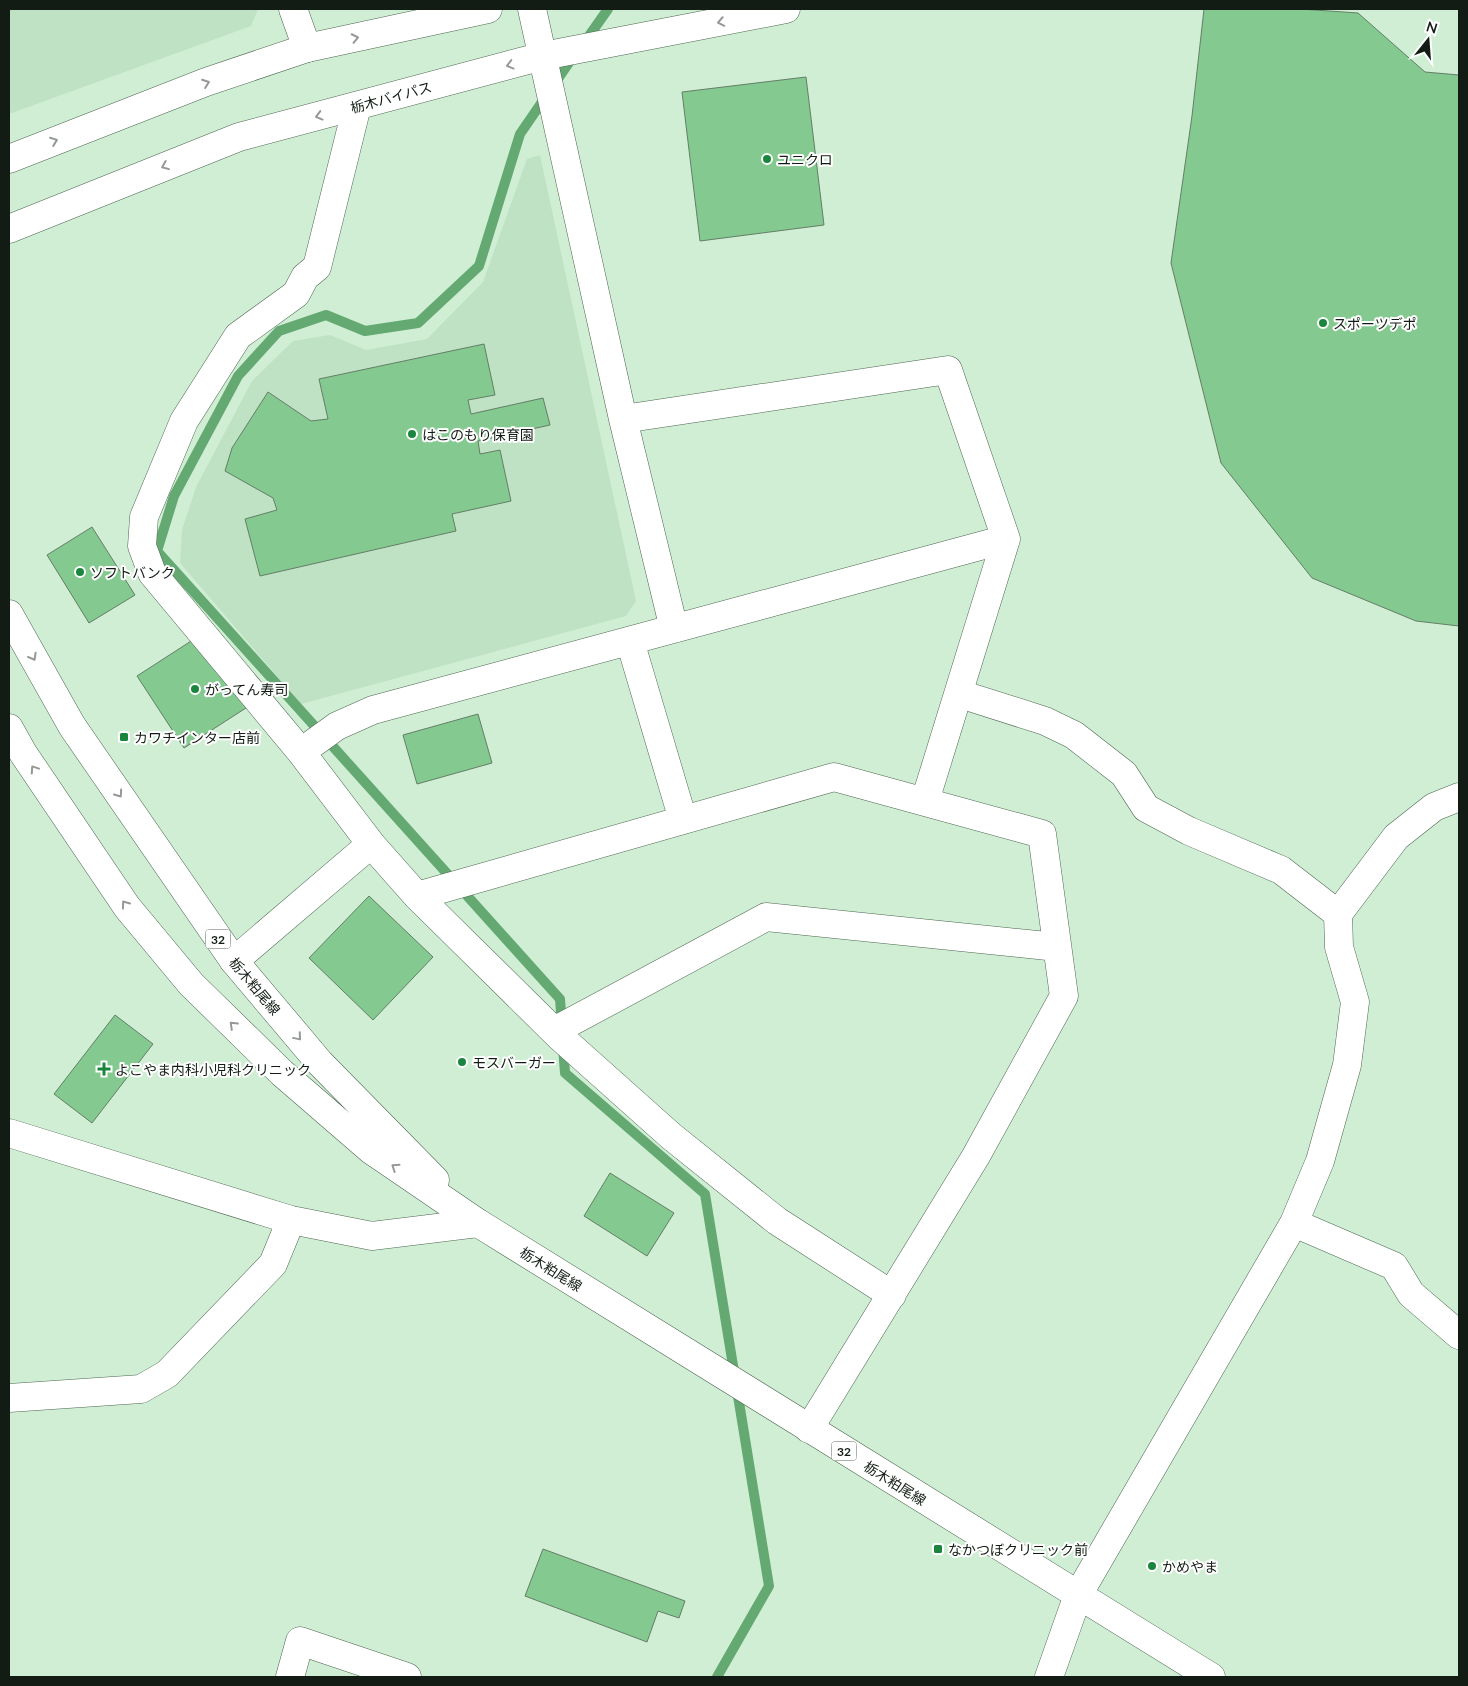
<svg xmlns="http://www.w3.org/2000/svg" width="1468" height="1686" viewBox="0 0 1468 1686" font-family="Lato,'Noto Sans JP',sans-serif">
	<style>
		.built { fill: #bee2c3 }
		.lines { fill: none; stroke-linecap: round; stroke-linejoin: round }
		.stream { stroke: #64a971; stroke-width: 10 }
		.building { fill: #84ca90; stroke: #647e67 }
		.minor-casing { stroke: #4d6751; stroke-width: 29 }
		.major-casing { stroke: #4d6751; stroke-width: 29 }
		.minor { stroke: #fff; stroke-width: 28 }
		.major { stroke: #fff; stroke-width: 28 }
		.oneway { stroke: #949995 }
		.poi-dot { fill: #1a863d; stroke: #fff; stroke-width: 2 }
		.labels { text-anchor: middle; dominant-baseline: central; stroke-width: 4; stroke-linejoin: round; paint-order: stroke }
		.shield { fill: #fff; stroke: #59605a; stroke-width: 1 }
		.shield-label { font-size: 12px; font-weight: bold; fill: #121c14 }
		.street-label { font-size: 14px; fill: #121c14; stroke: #fff }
		.poi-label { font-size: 14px; fill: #121c14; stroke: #fff; text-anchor: start }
	</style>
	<rect width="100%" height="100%" fill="#d0eed4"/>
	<path class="built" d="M9 9H258L251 26 9 114Z
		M540 155 636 601 626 616 301 704 180 563 182 530 196 487 252 381 293 341 330 335 366 350 427 339 483 282 527 159Z"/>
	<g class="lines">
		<path class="stream" d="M584 43 608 9
			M562 1025 560 999 157 551 174 496 238 376 279 331 326 315 365 331 418 323 479 266 520 134 575 54
			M563 1047 565 1073 705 1194 769 1586 717 1677"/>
	</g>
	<path class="building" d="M1204 9H1300L1358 13 1425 72 1459 75V626L1416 621 1312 578 1221 463 1171 263 1192 116Z
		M806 77 824 225 700 241 682 92Z
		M484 344 495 395 468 400 471 414 543 398 550 425 478 441 480 454 500 450 511 501 452 514 456 531 260 576 245 519 277 510 273 498 225 471 232 448 268 392 311 421 328 419 319 379Z
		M92 527 135 595 89 623 47 555Z
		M202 634 249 706 184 748 137 676Z
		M478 714 492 763 417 784 403 735Z
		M369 896 433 957 373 1020 309 958Z
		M115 1015 153 1044 92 1123 54 1094Z
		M610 1173 674 1213 647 1256 584 1216Z
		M543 1549 685 1601 679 1618 658 1611 647 1642 525 1596Z"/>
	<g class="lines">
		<g class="minor-casing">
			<path id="minor" d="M293 9 307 48
				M532 9 623 419 674 629
				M623 419 948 370 1006 539 925 801
				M630 641 683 820
				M960 694 1045 721 1074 735 1124 774 1146 808 1189 831 1281 870 1338 914 1396 837 1434 807 1459 797
				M301 752 152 573 142 546 144 517 184 421 238 336 296 294 305 277 317 267 357 106
				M417 896 834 777 1042 834 1064 996 976 1156 809 1429
				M234 961 371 844
				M554 1031 766 917 1057 947
				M9 1133 291 1220 372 1236 478 1223
				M1294 1223 1394 1266 1411 1294 1459 1335
				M892 1295 777 1221 671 1136 559 1036 417 896 371 844 301 752 337 726 373 710 1006 539
				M9 1398 141 1389 167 1374 273 1264 291 1220
				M290 1677 300 1641 407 1677
				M1049 1677 1078 1595 1294 1223 1320 1161 1347 1065 1355 1002 1339 947 1338 914"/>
		</g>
		<g class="major-casing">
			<path id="major" d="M9 159 206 82 307 48 488 9
				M9 229 239 137 543 56 786 9
				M9 614 72 726 234 961 320 1063 435 1180
				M9 728 23 753 127 907 191 984 282 1073 371 1150 478 1223 1211 1677"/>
		</g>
		<use href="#minor" class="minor"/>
		<use href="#major" class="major"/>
	</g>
	<defs><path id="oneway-chevron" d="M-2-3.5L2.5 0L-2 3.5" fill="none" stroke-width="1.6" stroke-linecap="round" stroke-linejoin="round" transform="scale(1.25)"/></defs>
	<g class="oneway">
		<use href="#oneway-chevron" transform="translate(721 22) rotate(169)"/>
		<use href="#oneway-chevron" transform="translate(355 38) rotate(-12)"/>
		<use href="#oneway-chevron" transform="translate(510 65) rotate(165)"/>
		<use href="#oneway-chevron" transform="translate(206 83) rotate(-20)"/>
		<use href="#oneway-chevron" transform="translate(319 116) rotate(165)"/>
		<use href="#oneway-chevron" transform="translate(54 141) rotate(-21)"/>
		<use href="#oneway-chevron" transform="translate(165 166) rotate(158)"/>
		<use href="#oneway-chevron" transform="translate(33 657) rotate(61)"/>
		<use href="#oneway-chevron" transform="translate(34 769) rotate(-124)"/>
		<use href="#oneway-chevron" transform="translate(119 794) rotate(55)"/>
		<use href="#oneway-chevron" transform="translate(125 904) rotate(-126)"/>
		<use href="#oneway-chevron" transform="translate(233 1025) rotate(-136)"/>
		<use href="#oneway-chevron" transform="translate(298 1037) rotate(50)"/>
		<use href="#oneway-chevron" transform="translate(395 1167) rotate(-146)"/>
	</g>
	<g class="poi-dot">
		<circle cx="767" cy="159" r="5"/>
		<circle cx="1323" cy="323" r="5"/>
		<circle cx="412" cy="434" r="5"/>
		<circle cx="80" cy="572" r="5"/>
		<circle cx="195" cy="689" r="5"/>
		<rect x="119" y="732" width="10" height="10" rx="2.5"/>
		<circle cx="462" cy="1062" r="5"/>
		<path d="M101.5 1061.5h5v5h5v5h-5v5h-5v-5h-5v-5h5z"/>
		<rect x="933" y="1544" width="10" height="10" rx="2.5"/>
		<circle cx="1152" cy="1566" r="5"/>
	</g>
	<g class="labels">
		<g class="shield">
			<rect x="205.5" y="929.5" width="25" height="19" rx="4"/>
			<rect x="831.5" y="1441.5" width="25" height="19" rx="4"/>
		</g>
		<g class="shield-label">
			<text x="218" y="939">32</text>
			<text x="844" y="1451">32</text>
		</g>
		<g class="street-label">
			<text transform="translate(391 97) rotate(-15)">栃木バイパス</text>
			<text transform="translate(255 986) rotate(50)">栃木粕尾線</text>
			<text transform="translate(551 1269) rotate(32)">栃木粕尾線</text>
			<text transform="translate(895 1483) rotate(32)">栃木粕尾線</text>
		</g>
		<g class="poi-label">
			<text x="777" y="159">ユニクロ</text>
			<text x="1333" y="323">スポーツデポ</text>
			<text x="422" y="434">はこのもり保育園</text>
			<text x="90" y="572">ソフトバンク</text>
			<text x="205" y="689">がってん寿司</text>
			<text x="134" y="737">カワチインター店前</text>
			<text x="472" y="1062">モスバーガー</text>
			<text x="115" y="1069">よこやま内科小児科クリニック</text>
			<text x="948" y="1549">なかつぼクリニック前</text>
			<text x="1162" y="1566">かめやま</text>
		</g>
	</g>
	<rect width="1468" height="1686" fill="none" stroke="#121c14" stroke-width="20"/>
	<g transform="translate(1428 40) rotate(17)" stroke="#ffffff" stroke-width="4" paint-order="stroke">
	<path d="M0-4L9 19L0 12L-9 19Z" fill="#121c14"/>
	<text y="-8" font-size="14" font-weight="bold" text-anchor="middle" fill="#121c14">N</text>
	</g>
</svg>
